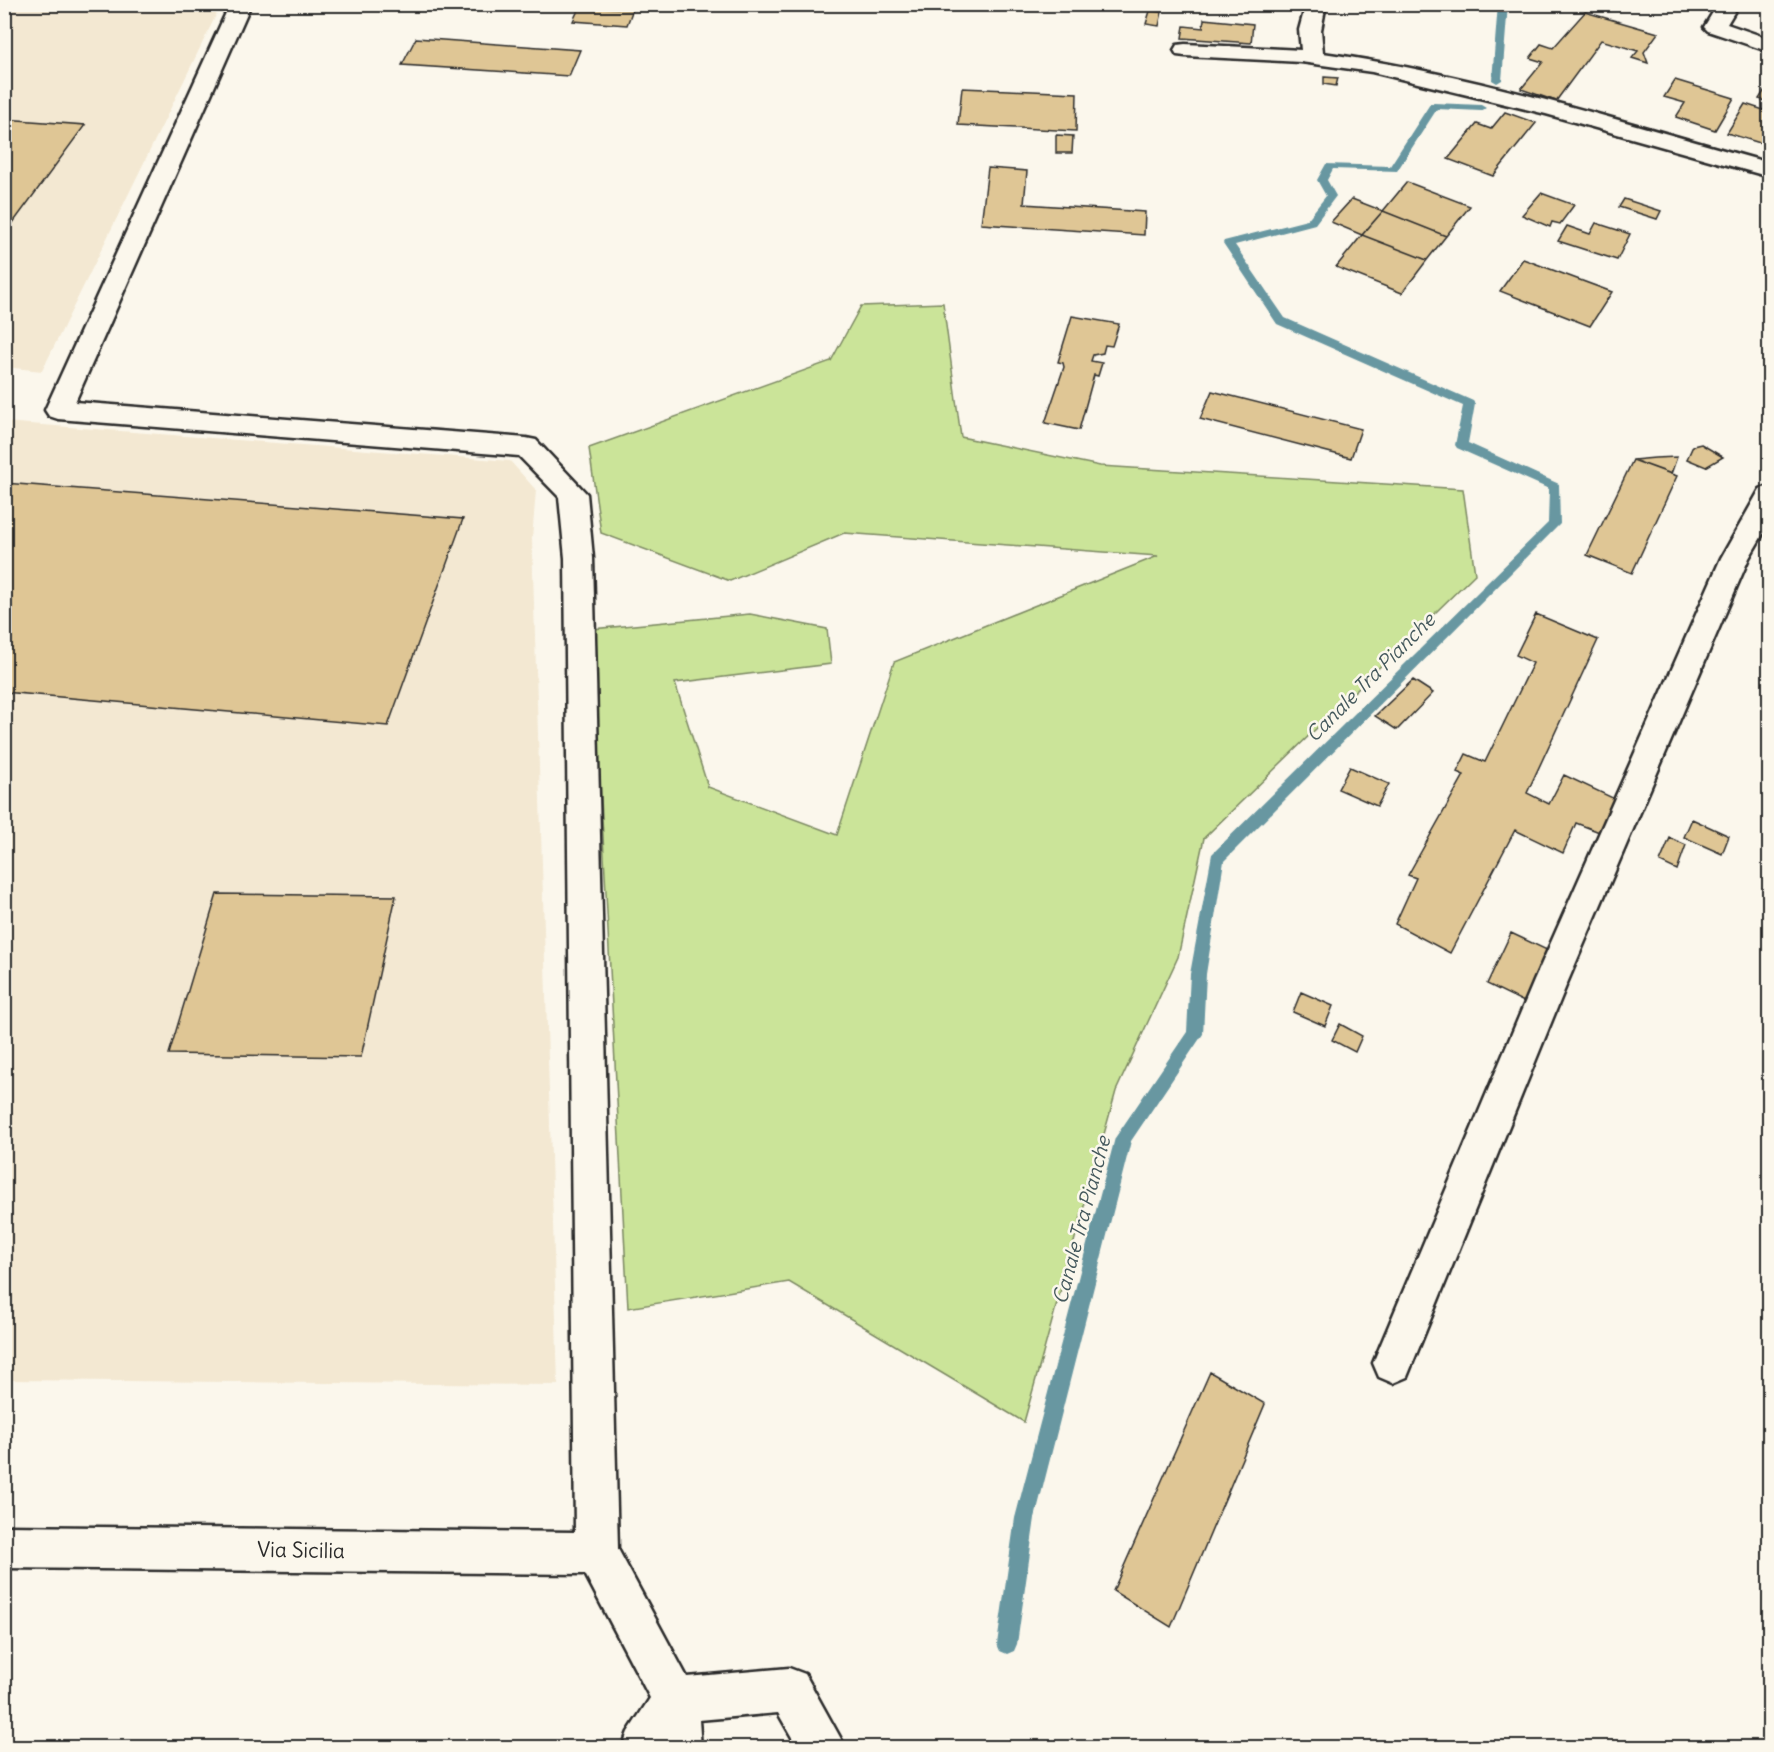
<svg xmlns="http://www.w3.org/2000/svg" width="1774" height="1752" viewBox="0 0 1774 1752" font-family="Delius,sans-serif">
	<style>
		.built { fill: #f3e8d2 }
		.green { fill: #cbe499; stroke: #7b8862; stroke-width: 1.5 }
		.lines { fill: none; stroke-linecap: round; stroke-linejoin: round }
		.stream { fill: #6897a1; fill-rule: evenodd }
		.building { fill: #dfc695; stroke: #2b2b2b; stroke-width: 1.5 }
		.minor-casing { stroke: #2b2b2b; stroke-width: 5 }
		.minor { fill: #fbf7ec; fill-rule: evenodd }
		.labels { text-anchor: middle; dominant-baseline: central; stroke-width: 5; stroke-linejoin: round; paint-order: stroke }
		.water-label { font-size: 20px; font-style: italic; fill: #44585c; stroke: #fbf7ec }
		.near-street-label { font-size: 21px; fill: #2b2b2b; stroke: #fbf7ec }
	</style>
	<rect width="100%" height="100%" fill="#fbf7ec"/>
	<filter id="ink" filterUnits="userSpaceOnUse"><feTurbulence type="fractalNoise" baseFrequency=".0167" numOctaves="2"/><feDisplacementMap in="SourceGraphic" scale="12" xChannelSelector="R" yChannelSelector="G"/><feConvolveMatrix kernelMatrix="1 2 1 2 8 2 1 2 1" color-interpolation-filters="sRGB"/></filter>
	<g filter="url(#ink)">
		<path class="built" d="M4 5H221L42 371 5 367Z
			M4 422 510 461 536 490 532 539 558 1385 5 1380Z"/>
		<path class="green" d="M943 303 961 437 1100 466 1463 489 1475 574 1204 838 1178 957 1116 1091 1024 1422 789 1282 628 1308 592 629 750 614 827 629 831 664 675 683 708 787 837 835 894 662 1158 556 844 533 730 581 601 533 589 448 831 361 861 306Z"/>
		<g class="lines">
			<path class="stream" d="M1498 4H1508L1502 80 1497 83 1492 80Z
				M1434 103 1481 105 1486 108 1481 111 1437 109 1397 171 1333 169 1327 180 1336 196 1315 224 1235 245 1285 318 1473 401 1475 404 1468 443 1559 484 1560 524 1224 861 1206 974 1203 1034 1131 1141 1035 1518 1017 1644 1014 1651 1007 1654 1000 1651 997 1644 1015 1518 1115 1138 1187 1032 1190 974 1212 854 1548 523 1549 489 1457 448 1455 445 1463 406 1277 324 1223 243 1224 241 1307 220 1326 196 1317 180 1326 164 1390 166 1430 104Z"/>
		</g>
		<path class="building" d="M580 6 633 9 627 25 573 21Z
			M1150 11 1162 12 1159 26 1146 24Z
			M1585 12 1658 33 1644 52 1648 63 1632 58 1638 51 1601 40 1556 101 1521 89 1543 62 1530 58 1541 44 1553 48Z
			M1204 19 1253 24 1251 43 1182 38 1184 26 1203 28Z
			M416 38 580 50 569 76 402 65Z
			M1324 77 1338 78 1336 86 1324 84Z
			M1675 80 1734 98 1715 130 1676 117 1685 103 1664 97Z
			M1770 82V102L1759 99Z
			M962 88 1077 93 1076 131 958 125Z
			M1745 104 1770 112V146L1727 133Z
			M1505 112 1536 123 1493 176 1448 159 1477 124 1491 129Z
			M4 119 85 125 4 235Z
			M1056 135 1073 136 1072 153H1056Z
			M988 168 1027 171 1024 204 1145 212 1144 235 981 224Z
			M1407 182 1470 206 1446 236 1383 211Z
			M1541 193 1574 205 1560 224 1552 222 1550 227 1522 215Z
			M1352 199 1383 211 1362 235 1331 222Z
			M1624 199 1661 211 1657 219 1619 207Z
			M1383 211 1446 236 1427 260 1362 235Z
			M1596 223 1630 234 1617 260 1558 241 1567 226 1590 234Z
			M1362 235 1427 260 1402 293 1336 267Z
			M1523 259 1612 292 1590 326 1500 291Z
			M1072 316 1119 324 1112 346 1105 345 1103 353 1093 355 1091 361 1102 363 1098 376 1094 375 1079 430 1045 423 1064 367 1063 363 1058 362Z
			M1212 391 1361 429 1351 458 1200 419Z
			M1701 444 1723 457 1706 467 1687 459 1693 446Z
			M1677 457 1671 474 1633 460 1655 458Z
			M1633 460 1677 476 1632 573 1587 555Z
			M4 483 463 519 388 726 4 692Z
			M1536 614 1598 640 1527 793 1549 804 1564 775 1617 800 1602 833 1576 823 1563 853 1515 830 1450 953 1395 924 1416 878 1408 875 1464 775 1457 772 1466 754 1485 762 1533 663 1516 655Z
			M1413 680 1433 693 1397 730 1375 716Z
			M1350 767 1389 784 1377 806 1338 789Z
			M1692 819 1729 836 1722 854 1684 837Z
			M1670 838 1686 845 1677 870 1660 862Z
			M217 894 396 896 361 1057 169 1054Z
			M1511 933 1547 950 1524 1002 1487 984Z
			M1301 992 1333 1006 1325 1026 1293 1012Z
			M1340 1024 1362 1036 1355 1052 1332 1040Z
			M1210 1372 1265 1404 1171 1627 1113 1591Z"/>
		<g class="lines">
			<g class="minor-casing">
				<path id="minor" d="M230 4H251L75 402 526 438 536 440 587 494 593 558 618 1549 687 1677 789 1668 805 1674 846 1748H798L778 1713 699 1720 701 1748H622L628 1732 650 1698 585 1574 4 1568V1526L575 1532 565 558 559 497 519 456 58 419 49 416 45 410Z
					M1306 4H1326L1321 30 1323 53C1474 74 1623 122 1770 163V177L1546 114 1372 72 1301 62 1185 56 1177 55 1174 50 1177 45 1185 44 1301 50 1299 30Z
					M1718 4H1739L1727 24 1770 39V52L1708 31 1704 27Z
					M1770 486V522L1749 558 1568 981 1407 1377 1393 1383 1379 1377 1373 1363 1534 981 1721 558 1760 489Z"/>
			</g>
			<use href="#minor" class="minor"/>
		</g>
	</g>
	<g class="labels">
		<g class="water-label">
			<text transform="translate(1370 677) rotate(-45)">Canale Tra Pianche</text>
			<text transform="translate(1081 1220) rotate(-75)">Canale Tra Pianche</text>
		</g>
		<g class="near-street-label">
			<text transform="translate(301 1550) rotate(1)">Via Sicilia</text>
		</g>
	</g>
	<rect width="1774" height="1752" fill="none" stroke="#fbf7ec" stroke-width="24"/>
	<rect x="12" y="12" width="1750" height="1728" fill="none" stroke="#2b2b2b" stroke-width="2" filter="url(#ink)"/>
</svg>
